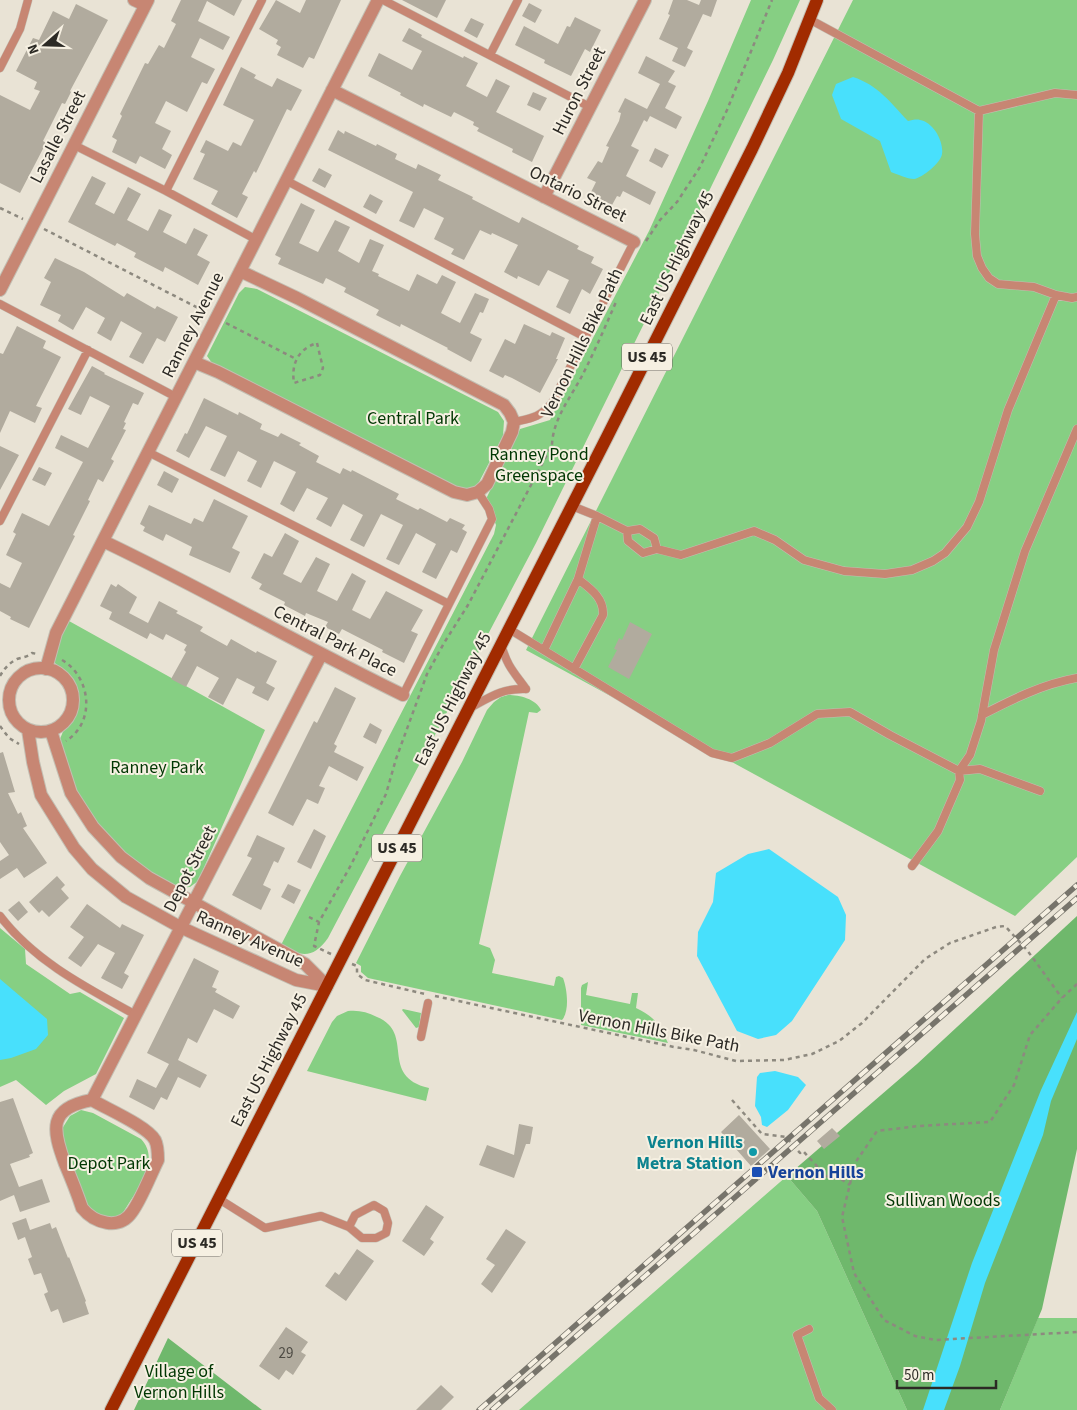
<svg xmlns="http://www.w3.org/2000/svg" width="1077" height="1410" viewBox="0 0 1077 1410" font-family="'Source Sans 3',sans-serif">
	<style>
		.green { fill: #86cf83 }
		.forest { fill: #6fb86c }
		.water { fill: #48e0fc }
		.building { fill: #b1ab9e }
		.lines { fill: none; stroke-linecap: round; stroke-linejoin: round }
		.lane-casing { stroke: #c3beb2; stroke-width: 9 }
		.street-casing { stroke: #c3beb2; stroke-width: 14 }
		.primary-casing { stroke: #c3beb2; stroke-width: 14 }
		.path { stroke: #8d897f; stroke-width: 2.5; stroke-dasharray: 4 4; stroke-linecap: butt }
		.lane { stroke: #c78673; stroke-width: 8 }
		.street { stroke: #c78673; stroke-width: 12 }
		.primary { stroke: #a12b00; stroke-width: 12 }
		.rail-casing { stroke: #77746b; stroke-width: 5.5 }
		.rail { stroke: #f6f0e2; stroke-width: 4; stroke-dasharray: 11; stroke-linecap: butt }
		.culture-dot { fill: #0f9aa8; stroke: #f6f0e2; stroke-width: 2 }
		.transit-dot { fill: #1a4fb4; stroke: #f6f0e2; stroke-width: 2 }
		.labels { text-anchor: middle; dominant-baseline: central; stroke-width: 4; stroke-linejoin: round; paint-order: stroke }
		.number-label { font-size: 15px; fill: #4d4a43 }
		.shield { fill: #f6f0e2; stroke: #69655e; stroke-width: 1 }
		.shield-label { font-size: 16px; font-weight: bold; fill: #2c2a25 }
		.street-label { font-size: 18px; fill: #2c2a25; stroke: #f6f0e2 }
		.park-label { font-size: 18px; fill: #013703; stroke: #f6f0e2 }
		.culture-label { font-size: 18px; font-weight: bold; fill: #0d838f; stroke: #f6f0e2; text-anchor: end }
		.transit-label { font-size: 18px; font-weight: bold; fill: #164399; stroke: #f6f0e2; text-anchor: start }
	</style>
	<rect width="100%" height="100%" fill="#e9e3d5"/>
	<path class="green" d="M751 0H800L773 60 691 228 536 543 328 938C313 959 301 957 281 945L494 534 496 525 486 499 520 429 550 420 649 231 708 101Z
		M853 0H1077V857L1015 916 526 650Z
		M245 287 257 289 498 412 504 421 503 436 478 484 472 490 463 491 212 363 207 356 211 348 239 293Z
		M69 621 265 730 198 881 190 887 178 888 160 880 108 841 79 801 60 739 64 729 77 709 76 693 72 681 54 662V650Z
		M508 695C520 695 536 699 541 710L537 713 529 712 479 944 490 948 495 960 492 973 554 986 556 977 559 976 563 978C567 988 570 1011 562 1020L368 978 361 972V966L356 963 400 876 462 762 487 710 494 702 501 697Z
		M0 928 25 949 26 964 70 994 80 992 124 1018 96 1074 64 1091 46 1105 16 1080 0 1087Z
		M588 982 586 995 630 1004 632 993H638L636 1008C655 1017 659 1024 668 1043L581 1025V988L582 985Z
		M403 1009 421 1013 419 1027 416 1028 402 1010Z
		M348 1011C359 1010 367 1012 377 1017 416 1033 378 1076 429 1088L426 1101 307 1071 332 1022 337 1016Z
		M81 1110 93 1113 141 1139C162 1161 135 1192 123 1213L117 1219 109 1220 86 1207 60 1132 70 1116Z
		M787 1176 817 1211 907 1410H519Z
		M1038 1318H1077V1410H1000Z"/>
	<path class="forest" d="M1077 916V1149L1042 1309 1000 1410H907L817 1211 787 1176 917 1064Z
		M168 1338 262 1410H134Z"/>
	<path class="water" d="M853 77C878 85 890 102 908 121 912 120 917 119 920 120 933 122 944 141 942 154 941 163 922 178 914 179 907 179 897 174 891 172L880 141 841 119 832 95 836 84Z
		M769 849 838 897 846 915 845 940 792 1021 776 1035 758 1039 737 1031 697 956 698 932 713 902 716 873 748 854Z
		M0 979 47 1019 48 1035 36 1049 11 1058 0 1060Z
		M1077 1012V1039L1051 1101 1043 1135 985 1283 960 1366 944 1410H923L972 1263 1041 1090Z
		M775 1071 798 1077 806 1085 788 1110 767 1127 762 1125 761 1117 755 1106 757 1077 760 1073Z"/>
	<path class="building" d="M181 0H242L234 16 207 1 198 21 230 37 223 50 200 38 191 57 215 69 207 84 202 82 187 112 166 101 155 123 171 131 162 149 172 155 165 169 140 156 136 164 112 152 117 140 112 137 122 116 120 114 145 63 148 64 159 45 164 48 176 24 171 21Z
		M276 0 300 13 306 0H341L314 59 309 57 303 68 277 55 281 47 276 44 278 40 259 29Z
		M402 0H446L437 18Z
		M673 0H687L699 5 701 0H717L711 17 703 14 687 48 693 51 685 67 672 61 678 48 659 39 670 15 668 14Z
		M529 3 542 10 535 23 522 16Z
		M76 4 108 20 70 91 71 92 65 104 62 103 43 141 46 143 20 193 0 183V95L30 110 40 91 34 89 37 82 16 71 33 38 39 40 53 11 69 19Z
		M575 17 601 30 590 52 585 49 571 76 544 63 545 60 515 45 524 26 558 44 567 26 570 27Z
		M471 18 484 24 477 38 464 31Z
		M409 28 422 35 421 37 463 58 464 56 478 63 466 86 487 97 496 79 510 86 496 112 544 136 532 162 512 152 513 149 477 131 479 128 473 125 474 122 454 112 451 117 424 104 423 107 400 95 401 93 368 76 379 53 412 70 422 51 402 41Z
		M646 56 675 71 668 82 676 86 665 108 682 117 676 129 650 116 647 122 644 120 631 146 639 150 626 176 656 192 650 205 623 191 620 197 617 196 612 205 590 194 596 182 587 178 598 161 602 163 609 147 606 146 619 121 621 113 618 112 625 98 647 109 660 84 638 73Z
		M241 67 256 75 254 78 272 87 277 78 302 90 291 111 287 109 256 173 254 171 242 194 248 197 237 218 211 204 218 191 193 179 205 154 200 152 206 140 228 151 233 142 241 146 254 120 223 105Z
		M533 92 547 98 540 111 527 105Z
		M338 130 344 134 345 131 376 146 377 144 397 154 395 159 416 169 418 164 441 175 438 180 473 197 472 199 519 223 522 217 579 246 577 249 594 257 591 263 603 269 590 294 582 289 570 314 556 307 569 280 548 270 539 286 518 276 517 279 504 272 518 245 492 233 491 235 480 230 464 260 451 254 454 249 434 239 444 218 424 208 414 228 399 221 413 192 328 150Z
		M655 148 669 155 662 168 649 161Z
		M319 168 332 175 325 188 312 181Z
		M92 176 106 183 95 204 114 214 128 187 141 194 127 220 148 231 159 209 172 215 163 232 186 244 194 228 208 235 197 255 210 262 198 285 165 267 163 272 134 257 136 253 117 243 115 246 68 222Z
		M370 194 383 201 376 214 363 207Z
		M301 203 315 210 299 243 318 252 335 220 350 227 338 251 359 263 370 239 384 245 372 271 379 274 378 276 409 291 417 274 437 284 442 275 456 282 441 313 460 323 475 293 489 299 483 313 480 312 470 333 482 339 471 362 447 349 448 348 401 324 400 327 376 315 379 310 344 292 346 288 326 278 323 284 278 264 281 258 275 255Z
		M55 258 84 272 124 297 127 293 155 309 157 306 178 317 165 342 157 338 143 364 129 357 142 333 121 321 111 341 97 333 105 318 86 307 73 330 58 321 61 315 40 305 51 282 44 278Z
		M524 324 550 336 552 332 565 338 556 359H558L540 393 512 378 505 375 503 378 489 371 505 339 515 344Z
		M17 326 46 341 43 348 61 357 36 406 42 408 35 423 10 411 0 433V353L3 354Z
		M92 366 105 373 104 374 144 393 138 405 133 403 124 422 126 423 123 429 126 430 111 459 114 461 103 482 98 479 88 500 90 501 73 535 75 536 29 628 10 619 11 617 0 611V583L10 588 22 563 6 555 16 534 13 532 22 513 49 526 83 462 55 448 61 435 88 448 110 406 90 396 81 415 68 409Z
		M204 398 238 415 239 412 262 424 260 429 278 437 281 433 301 443 299 445 319 456 316 462 340 474 343 468 351 472 352 470 399 494 396 499 418 510 420 508 447 522 450 518 465 525 462 529 467 532 457 553 451 550 436 579 422 572 436 544 416 533 399 565 386 559 403 525 381 514 364 547 350 540 363 515 343 504 331 527 316 519 328 498 307 488 294 512 280 504 296 472 274 461 261 488 247 481 257 461 238 451 225 477 210 470 227 436 206 426 189 458 176 451 185 433 187 434Z
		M0 446 19 455 0 490Z
		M39 467 52 473 45 486 32 480Z
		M164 471 179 479 172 493 157 485Z
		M214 499 248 516 232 548 240 552 230 573 189 555 192 547 166 534 163 541 143 531 145 527 140 524 149 505 191 524 194 518 203 522Z
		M285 533 299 541 283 574 301 583 316 557 330 564 317 591 337 601 352 573 366 581 352 610 370 619 386 591 423 610 411 631 418 634 404 663 382 652 383 650 342 629 339 634 325 627 328 622 306 613 305 616 284 605 285 602 259 589 262 584 251 578 264 553 272 557Z
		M111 584 116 587 118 584 137 597 129 613 148 623 159 601 178 611 176 613 203 627 200 631 227 646 231 639 256 653 257 651 277 661 266 683 275 688 268 701 252 693 255 687 237 678 223 705 208 697 219 678 197 666 186 687 171 679 186 652 184 650 187 645 166 634 163 640 150 633 147 639 109 619 112 612 100 606Z
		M630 622 652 634 629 679 608 667 617 650 614 649 619 638 622 640Z
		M335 687 356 698 334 744 337 746 334 752 364 767 357 781 329 766 319 786 325 788 318 804 307 799 293 826 268 813 314 721 317 723Z
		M370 723 382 730 376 744 363 737Z
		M3 752 15 792 8 793 18 814 21 812 27 826 23 828 47 863 24 878 17 868 0 879V861L9 855 0 842V753Z
		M314 829 326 836 311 869 297 862Z
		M257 835 285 848 278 863 274 861 263 885 271 889 261 910 232 895 252 858 247 856Z
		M57 876 65 885 61 889 69 898 49 917 42 910 39 913 29 902Z
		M288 884 301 890 294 904 281 897Z
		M19 901 28 912 18 921 8 910Z
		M87 904 120 928 122 924 144 935 124 973 129 976 122 989 101 978 115 953 98 944 81 967 68 958 84 937 70 927Z
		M194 958 219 971 212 987 217 989 215 992 240 1006 233 1019 214 1009 197 1043 188 1038 178 1060 207 1075 200 1088 178 1077 167 1100 161 1097 154 1110 129 1097 137 1079 156 1088 169 1064 147 1053Z
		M13 1098 33 1153 29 1155 30 1157 10 1164 19 1187 42 1179 50 1202 20 1212 14 1195 0 1201V1102Z
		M739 1115 770 1149 751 1166 721 1132Z
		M519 1124 533 1127 530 1144H526L514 1178 479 1165 487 1145 514 1155Z
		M832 1128 840 1136 824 1149 817 1141Z
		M426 1205 444 1217 430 1239 434 1242 424 1256 402 1241Z
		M26 1218 30 1230 50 1223 52 1229 56 1227 68 1258 69 1257 86 1301 85 1302 89 1314 63 1323 58 1309 51 1312 44 1294 48 1292 41 1273 34 1275 28 1259 32 1257 25 1237 18 1240 12 1223Z
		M506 1229 526 1242 492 1293 481 1284 495 1265 486 1259Z
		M357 1249 374 1261 346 1301 325 1286 335 1272 339 1275Z
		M286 1327 308 1342 301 1352 306 1355 293 1375 286 1370 279 1380 259 1366Z
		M441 1385 454 1397 441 1410H416Z"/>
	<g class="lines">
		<g class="lane-casing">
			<path id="lane" d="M383 0 590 107
				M809 19 979 111 1055 93 1077 95
				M490 55 518 0
				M0 68 20 29 28 0
				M979 111 975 234 977 256 982 268 989 278 998 284 1034 287 1056 295 1072 298 1077 297
				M74 145 166 191 257 240
				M287 181 585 337
				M166 191 262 0
				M0 304 176 397
				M514 422C532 418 539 418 552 403L634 242
				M148 452 449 604
				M572 506 597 516 627 531 640 529 654 538 657 549
				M0 521 88 350
				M627 531 628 541 643 553 657 549 681 555 754 531 775 540 804 560 844 571 885 574 912 570 933 561 945 553 967 527 979 502 1008 410 1056 295
				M509 629 712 753 732 758 770 743 817 714 850 712 890 735 959 771 970 755 981 721 994 650 1025 551 1077 429
				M501 644C507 666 513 671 526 689
				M544 650 578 579 597 516
				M574 669 603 615C604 598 591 589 578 579
				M403 695 492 519 489 509 478 492
				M470 708C490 697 502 688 526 689
				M982 715C1013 699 1043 684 1077 678
				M912 866 938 831 960 780 959 771 980 769 1040 791
				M0 916C34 961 87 988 136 1015
				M421 1037 428 1003
				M219 1199 265 1228 321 1216 349 1227 362 1238H376L386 1233 388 1223 384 1211 374 1205 355 1215 349 1227
				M809 1329 797 1335 819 1398 832 1410"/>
		</g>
		<g class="street-casing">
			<path id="street" d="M134 0 145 5
				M332 90 634 242
				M544 197 645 0
				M0 290 148 0
				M194 362 218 372 454 492 467 495 478 492 487 484 512 432 514 422 510 413 504 405 297 298 240 271
				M103 541C204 589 302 646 403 695
				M9 700a32 32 0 1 1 64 0a32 32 0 1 1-64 0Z
				M46 669 56 633 378 0
				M28 730 33 762 41 795 74 848 92 869 126 897 180 927 296 980 327 986
				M51 731 71 793 93 827 121 857 149 878 305 964 326 985
				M92 1100 321 655
				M92 1100C107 1109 147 1126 155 1140 158 1146 158 1154 158 1160 150 1176 142 1198 132 1212 119 1231 94 1223 82 1208 77 1193 71 1178 65 1164 52 1129 48 1108 92 1100Z"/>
		</g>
		<g class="primary-casing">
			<path id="primary" d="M111 1410 608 435 752 149 788 73 817 0"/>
		</g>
		<path class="path" d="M0 208 23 219
			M44 229 206 312
			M646 241 660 220 677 202 700 167 727 110 772 0
			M226 323 296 359
			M317 343 323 368 320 375 294 383C291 364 298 349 317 343Z
			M62 660C91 677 96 722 66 741
			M0 676C4 669 9 663 17 659 23 657 28 657 32 653L37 654
			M0 726 9 738 19 744
			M309 917 319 922
			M331 954 314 946 319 922 351 865 386 794 396 759 427 674 444 643 468 605 552 445C553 417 573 395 585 370 596 348 606 325 616 302
			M352 964 357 966V974L365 980 425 994
			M1077 984 1062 998 1030 1035 1014 1085 990 1122 918 1126 877 1131 855 1163 842 1217 854 1273 884 1320 915 1336 935 1340 1077 1332
			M435 996 674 1047 694 1050 736 1061 784 1060 812 1054 839 1041 862 1023 925 959 950 943 996 927 1005 926 1027 950 1062 998
			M732 1100 762 1134 786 1137 800 1153 803 1151 826 1176 841 1179 850 1185"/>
		<use href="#lane" class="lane"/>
		<use href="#street" class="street"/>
		<use href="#primary" class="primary"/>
		<g class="rail-casing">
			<path id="rail" d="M479 1410 1077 885
				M492 1410 1077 898"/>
		</g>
		<use href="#rail" class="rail"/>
	</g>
	<circle class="culture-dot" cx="753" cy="1152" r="5"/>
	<rect class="transit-dot" x="751" y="1166" width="12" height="12" rx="2.5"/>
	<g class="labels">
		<g class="number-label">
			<text x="286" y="1353">29</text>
		</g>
		<g class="shield">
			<rect x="622" y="343.5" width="50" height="27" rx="4"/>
			<rect x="372" y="834.5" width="50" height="27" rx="4"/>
			<rect x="172" y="1229.5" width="50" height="27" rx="4"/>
		</g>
		<g class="shield-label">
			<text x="647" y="357">US 45</text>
			<text x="397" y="848">US 45</text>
			<text x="197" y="1243">US 45</text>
		</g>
		<g class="street-label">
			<text transform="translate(579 91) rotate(-63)">Huron Street</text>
			<text transform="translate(58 137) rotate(-63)">Lasalle Street</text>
			<text transform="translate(578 194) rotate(26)">Ontario Street</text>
			<text transform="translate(677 258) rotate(-64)">East US Highway 45</text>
			<text transform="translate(193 325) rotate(-63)">Ranney Avenue</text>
			<text transform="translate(582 343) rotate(-64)">Vernon Hills Bike Path</text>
			<text transform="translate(335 641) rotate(27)">Central Park Place</text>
			<text transform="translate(453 699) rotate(-63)">East US Highway 45</text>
			<text transform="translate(190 869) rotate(-63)">Depot Street</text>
			<text transform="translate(250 939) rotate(24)">Ranney Avenue</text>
			<text transform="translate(659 1031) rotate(11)">Vernon Hills Bike Path</text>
			<text transform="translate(269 1060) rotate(-63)">East US Highway 45</text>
		</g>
		<g class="park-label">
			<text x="413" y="418">Central Park</text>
			<text x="539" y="454">Ranney Pond<tspan x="539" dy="21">Greenspace</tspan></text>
			<text x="157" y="767">Ranney Park</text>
			<text x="109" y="1163">Depot Park</text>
			<text x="943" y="1200">Sullivan Woods</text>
			<text x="179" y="1371">Village of<tspan x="179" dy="21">Vernon Hills</tspan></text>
		</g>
		<g class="culture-label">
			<text x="743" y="1142">Vernon Hills<tspan x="743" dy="21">Metra Station</tspan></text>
		</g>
		<g class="transit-label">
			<text x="768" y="1172">Vernon Hills</text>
		</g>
	</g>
	<g transform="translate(45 45) rotate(250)" stroke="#f6f0e2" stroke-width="4" paint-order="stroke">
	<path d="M0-4L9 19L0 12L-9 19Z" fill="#2c2a25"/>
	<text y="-8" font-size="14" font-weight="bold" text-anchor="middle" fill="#2c2a25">N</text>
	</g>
	<path d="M897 1380v8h99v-8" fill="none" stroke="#2c2a25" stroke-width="2.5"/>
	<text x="904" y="1380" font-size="15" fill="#2c2a25" stroke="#f6f0e2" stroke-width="4" paint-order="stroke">50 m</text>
</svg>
